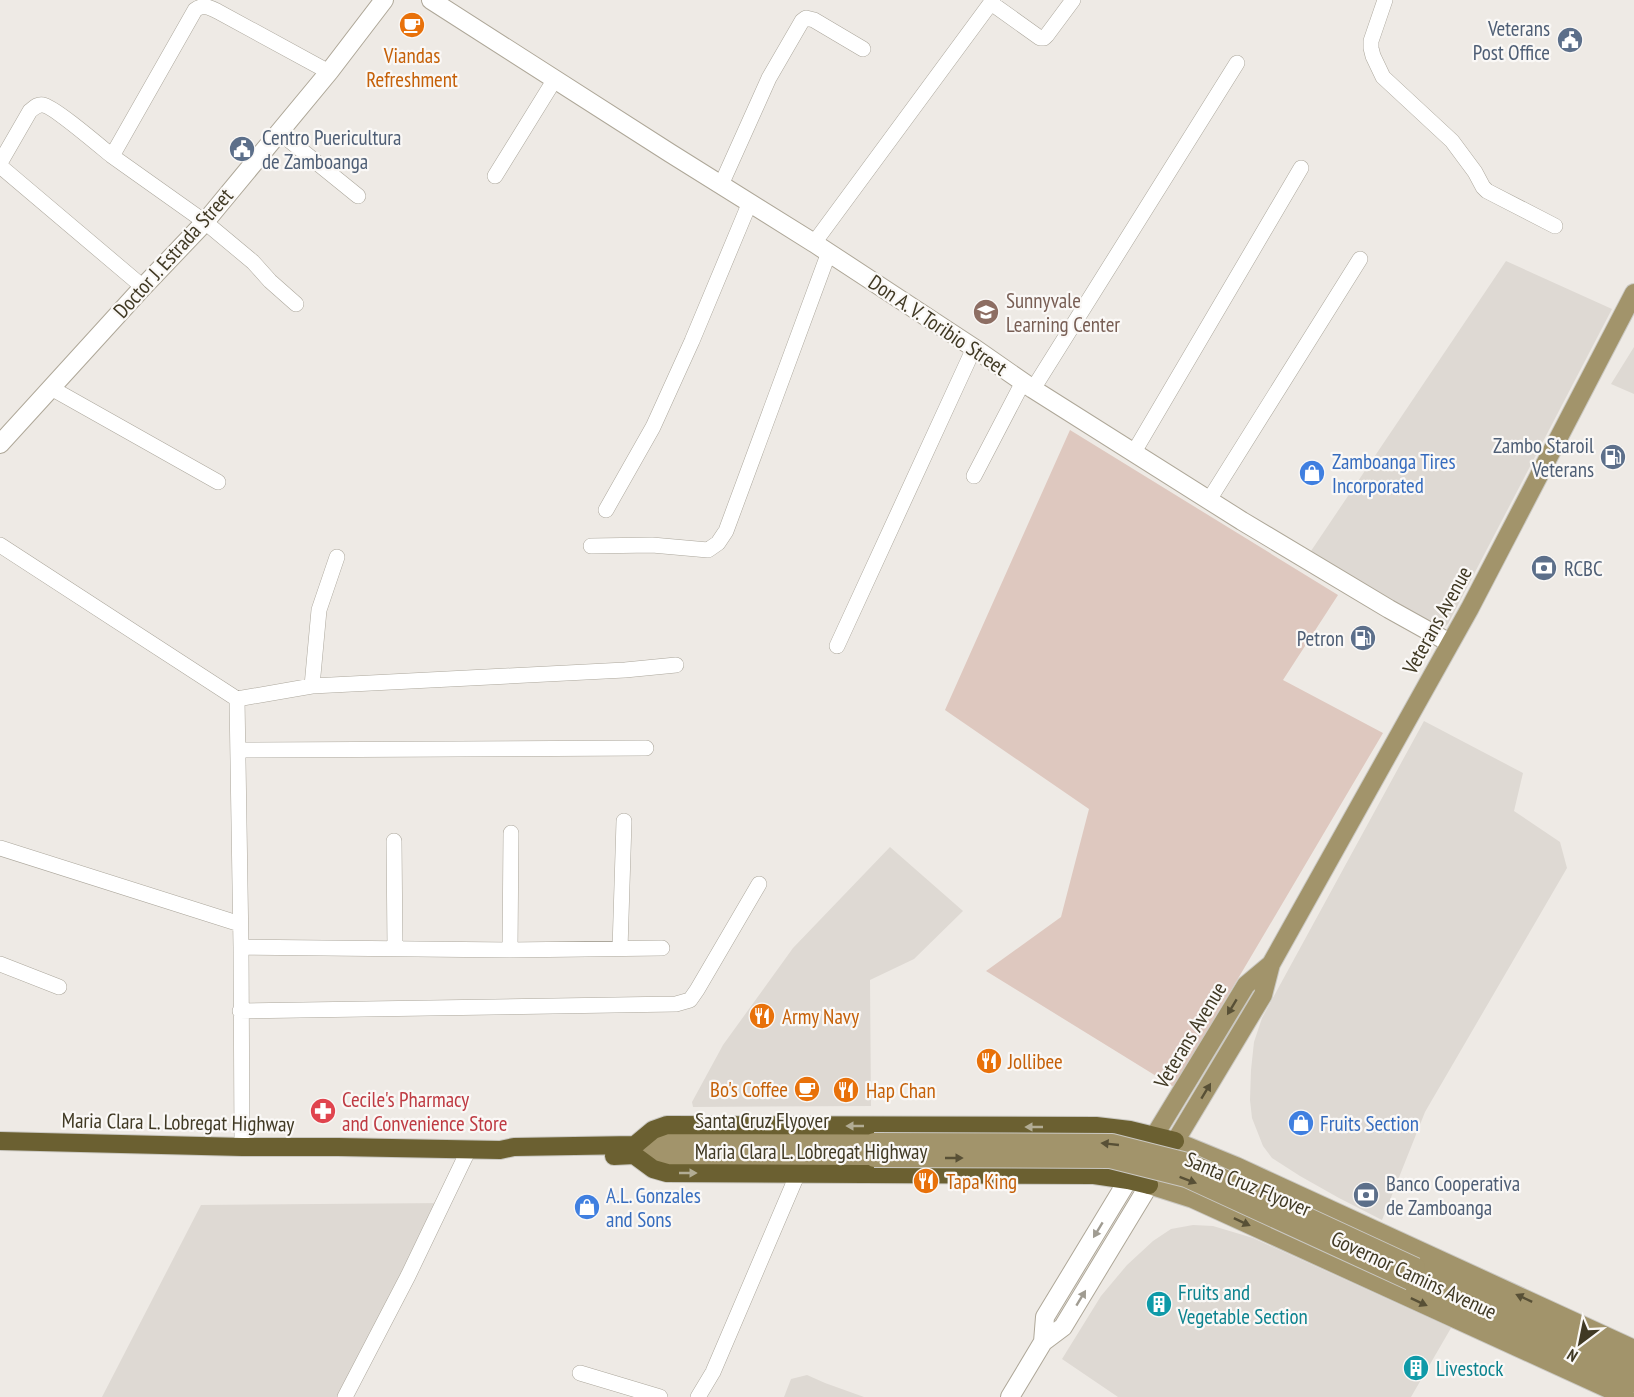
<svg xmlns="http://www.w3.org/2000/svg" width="1634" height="1397" viewBox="0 0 1634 1397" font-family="'PT Sans Narrow',sans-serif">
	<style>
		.built { fill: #ded9d3 }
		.green { fill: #dec8bf }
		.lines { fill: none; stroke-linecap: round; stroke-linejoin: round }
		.street-casing { stroke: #aca79c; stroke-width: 16 }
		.secondary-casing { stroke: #aea798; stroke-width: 20 }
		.primary-casing { stroke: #cac8c2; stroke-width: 20 }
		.highway-casing { stroke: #cac8c2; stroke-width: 20 }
		.street { stroke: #fff; stroke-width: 15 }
		.secondary { stroke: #fff; stroke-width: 18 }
		.primary { stroke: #a2946b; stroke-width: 18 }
		.highway { stroke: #6b6031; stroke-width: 18 }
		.primary-bridge-casing { stroke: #cac8c2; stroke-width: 20; stroke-linecap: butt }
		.primary-bridge { stroke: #a2946b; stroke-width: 18 }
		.oneway { fill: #585036 }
		.oneway2 { fill: #b2ac94 }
		.oneway3 { fill: #a09c92 }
		.labels { text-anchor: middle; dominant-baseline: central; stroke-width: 4.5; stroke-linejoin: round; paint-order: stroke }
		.service-label { font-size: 21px; fill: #4e5e75; stroke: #faf8f6; text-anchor: end }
		.food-label { font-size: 21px; fill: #c56008; stroke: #faf8f6; text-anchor: start }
		.street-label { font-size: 21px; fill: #403924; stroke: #faf8f6 }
		.education-label { font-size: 21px; fill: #785e54; stroke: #faf8f6; text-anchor: start }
		.shop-label { font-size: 21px; fill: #366cbe; stroke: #faf8f6; text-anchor: start }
		.health-label { font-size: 21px; fill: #be3a42; stroke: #faf8f6; text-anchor: start }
		.culture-label { font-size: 21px; fill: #0d838f; stroke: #faf8f6; text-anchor: start }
	</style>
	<rect width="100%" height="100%" fill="#eeeae5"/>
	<path class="built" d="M1506 261 1612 309 1448 624 1442 629 1431 628 1311 551Z
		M1634 347V394L1611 384Z
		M1424 721 1523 773 1514 811 1560 842 1567 868 1425 1112 1382 1220 1339 1198 1300 1176 1272 1158 1263 1146 1252 1118 1250 1100 1251 1070 1254 1042 1262 1018Z
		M890 847 963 911 914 959 870 980 871 1106 693 1107 692 1102 723 1045 793 948Z
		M446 1203 349 1397H102L201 1205Z
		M1193 1225 1213 1226 1253 1238 1451 1328 1411 1397H1118L1062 1359 1101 1296 1127 1265 1153 1241 1171 1229Z
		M807 1375 825 1383 864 1397H784L791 1379Z"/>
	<path class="green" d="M1070 430 1338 595 1283 680 1383 733 1174 1087 986 971 1061 917 1089 809 945 710Z"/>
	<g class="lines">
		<g class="street-casing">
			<path id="street" d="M1385 0 1371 41V48L1373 56 1383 77 1452 141 1475 172 1483 187 1487 191 1555 226
				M991 3 1040 38H1044L1047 35 1073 0
				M279 132 358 196
				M0 163 30 111C34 108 37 104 43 105 53 106 101 147 112 156
				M0 166 143 287
				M495 176 555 79
				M721 185 769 78 802 21 806 18 814 20 863 49
				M814 243 993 0
				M296 304 270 281 253 262 205 222 112 156 195 10C203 4 209 7 217 11L329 72
				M51 388 218 482
				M1033 389 1237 63
				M1134 452 1301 168
				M974 476 1023 382
				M1209 500 1360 259
				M606 510 653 427 692 341 750 202
				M0 545 237 699 241 947 242 1147
				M591 546 652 545 708 550 718 543 726 531 829 252
				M837 646 974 348
				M312 686 319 610 337 557
				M237 699 312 686 625 670 676 665
				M239 750 646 748
				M394 841 395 948
				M0 848 240 924
				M241 947 510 950 662 948
				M620 949 624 821
				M510 950 511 833
				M0 964 59 987
				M240 1011 676 1004 690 1000 697 990 759 884
				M580 1373 660 1397
				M345 1397 408 1276 469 1149
				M698 1397 713 1372 798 1173"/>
		</g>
		<g class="secondary-casing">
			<path id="secondary" d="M431 0 670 153 814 243 974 348 1033 389 1242 521 1389 609 1450 643
				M0 444 143 287 205 222 329 72 384 0
				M1043 1342 1045 1317 1128 1180
				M1010 1397 1043 1342 1063 1327 1149 1185"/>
		</g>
		<g class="primary-casing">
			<path id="primary" d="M1175 1141 1236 1166 1634 1349
				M635 1145 667 1142H874
				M1147 1148 1246 985 1271 964
				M634 1155 667 1157 874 1158
				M1416 1267 1634 1366
				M1410 1281 1634 1383
				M1626 1397 1193 1199 1149 1185 1263 995 1271 964 1470 608 1634 293"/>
		</g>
		<g class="highway-casing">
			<path id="highway" d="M0 1141 242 1147H338L500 1150 514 1147 635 1145 653 1130 667 1125 1096 1126 1130 1130 1175 1141
				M614 1156 634 1155 653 1169 667 1173 1094 1175 1128 1180 1149 1185"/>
		</g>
		<use href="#street" class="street"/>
		<use href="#secondary" class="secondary"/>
		<use href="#primary" class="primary"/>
		<use href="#highway" class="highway"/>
		<g class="primary-bridge-casing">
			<path id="primary-bridge" d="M874 1142 1112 1143 1191 1163 1416 1267
				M874 1158 1110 1159 1186 1178 1410 1281"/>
		</g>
		<use href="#primary-bridge" class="primary-bridge"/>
	</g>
	<defs><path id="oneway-solid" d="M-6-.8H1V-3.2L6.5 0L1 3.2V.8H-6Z" transform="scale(1.5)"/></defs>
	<g class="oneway">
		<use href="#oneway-solid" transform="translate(1232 1007) rotate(121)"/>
		<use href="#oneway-solid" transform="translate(1206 1091) rotate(-59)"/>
		<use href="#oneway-solid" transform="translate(1110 1144) rotate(-174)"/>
		<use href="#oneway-solid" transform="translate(954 1158)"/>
		<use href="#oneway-solid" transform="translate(1188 1180) rotate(21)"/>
		<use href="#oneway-solid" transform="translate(1242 1222) rotate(25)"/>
		<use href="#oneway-solid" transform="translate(1524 1298) rotate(-155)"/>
		<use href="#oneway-solid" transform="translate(1419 1302) rotate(25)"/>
	</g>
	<g class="oneway2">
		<use href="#oneway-solid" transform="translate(855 1126) rotate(-180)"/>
		<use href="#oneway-solid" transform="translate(1034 1127) rotate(-180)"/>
		<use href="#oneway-solid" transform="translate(688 1173)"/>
	</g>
	<g class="oneway3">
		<use href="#oneway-solid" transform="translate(1098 1230) rotate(121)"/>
		<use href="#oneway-solid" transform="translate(1081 1298) rotate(-59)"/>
	</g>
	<defs>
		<g id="cafe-disc" transform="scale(1.35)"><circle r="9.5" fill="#e8710a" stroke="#faf8f6"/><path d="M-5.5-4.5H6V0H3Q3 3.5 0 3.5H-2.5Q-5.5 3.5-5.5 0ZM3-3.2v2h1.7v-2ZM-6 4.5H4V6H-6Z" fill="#fff"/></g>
		<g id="civic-disc" transform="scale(1.35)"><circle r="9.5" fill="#5c6f8a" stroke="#faf8f6"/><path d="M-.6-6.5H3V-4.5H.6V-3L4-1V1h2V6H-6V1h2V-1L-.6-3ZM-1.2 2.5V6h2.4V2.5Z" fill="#fff"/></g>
		<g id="school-disc" transform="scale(1.35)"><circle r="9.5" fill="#8d6e63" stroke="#faf8f6"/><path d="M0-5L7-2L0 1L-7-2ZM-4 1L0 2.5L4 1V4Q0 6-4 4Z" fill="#fff"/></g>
		<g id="fuel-disc" transform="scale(1.35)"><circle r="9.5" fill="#5c6f8a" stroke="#faf8f6"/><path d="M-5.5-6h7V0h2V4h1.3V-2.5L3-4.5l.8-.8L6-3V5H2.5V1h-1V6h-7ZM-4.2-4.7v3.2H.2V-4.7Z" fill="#fff"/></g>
		<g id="shop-disc" transform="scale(1.35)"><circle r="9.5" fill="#3f7fe0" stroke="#faf8f6"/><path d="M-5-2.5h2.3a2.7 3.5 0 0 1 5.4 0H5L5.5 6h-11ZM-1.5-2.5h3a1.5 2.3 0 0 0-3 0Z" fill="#fff"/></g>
		<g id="bank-disc" transform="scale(1.35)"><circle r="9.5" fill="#5c6f8a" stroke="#faf8f6"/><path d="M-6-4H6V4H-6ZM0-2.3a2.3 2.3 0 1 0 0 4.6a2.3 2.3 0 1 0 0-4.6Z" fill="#fff"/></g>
		<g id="restaurant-disc" transform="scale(1.35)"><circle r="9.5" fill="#e8710a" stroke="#faf8f6"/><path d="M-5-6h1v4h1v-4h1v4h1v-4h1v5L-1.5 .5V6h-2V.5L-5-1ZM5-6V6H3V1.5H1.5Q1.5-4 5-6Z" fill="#fff"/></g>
		<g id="pharmacy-disc" transform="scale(1.35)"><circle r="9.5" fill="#e0444e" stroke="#faf8f6"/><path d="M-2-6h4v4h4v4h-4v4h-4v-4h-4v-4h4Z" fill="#fff"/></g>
		<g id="building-disc" transform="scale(1.35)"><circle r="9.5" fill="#0f9aa8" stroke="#faf8f6"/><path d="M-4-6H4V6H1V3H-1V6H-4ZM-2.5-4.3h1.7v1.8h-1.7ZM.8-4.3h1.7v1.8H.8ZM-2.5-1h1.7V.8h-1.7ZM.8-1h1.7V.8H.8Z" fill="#fff"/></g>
	</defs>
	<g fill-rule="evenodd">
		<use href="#cafe-disc" x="412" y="25"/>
		<use href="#civic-disc" x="1570" y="40"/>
		<use href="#civic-disc" x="242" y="149"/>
		<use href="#school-disc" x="986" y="312"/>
		<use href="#fuel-disc" x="1613" y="457"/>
		<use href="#shop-disc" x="1312" y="473"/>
		<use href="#bank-disc" x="1544" y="568"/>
		<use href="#fuel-disc" x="1363" y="638"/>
		<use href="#restaurant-disc" x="762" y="1016"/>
		<use href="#restaurant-disc" x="989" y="1061"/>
		<use href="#cafe-disc" x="807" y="1089"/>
		<use href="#restaurant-disc" x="846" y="1090"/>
		<use href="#pharmacy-disc" x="323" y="1111"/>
		<use href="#shop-disc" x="1301" y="1123"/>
		<use href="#restaurant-disc" x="926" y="1181"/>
		<use href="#bank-disc" x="1366" y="1195"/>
		<use href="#shop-disc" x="587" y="1207"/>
		<use href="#building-disc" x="1159" y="1304"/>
		<use href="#building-disc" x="1416" y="1368"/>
	</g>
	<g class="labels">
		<g class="service-label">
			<text x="1550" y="28">Veterans<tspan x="1550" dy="24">Post Office</tspan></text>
			<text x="262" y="137" text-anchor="start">Centro Puericultura<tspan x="262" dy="24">de Zamboanga</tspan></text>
			<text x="1594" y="445">Zambo Staroil<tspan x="1594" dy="24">Veterans</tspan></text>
			<text x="1564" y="568" text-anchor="start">RCBC</text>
			<text x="1344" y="638">Petron</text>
			<text x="1386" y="1183" text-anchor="start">Banco Cooperativa<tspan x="1386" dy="24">de Zamboanga</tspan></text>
		</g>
		<g class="food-label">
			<text x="412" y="55" text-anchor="middle">Viandas<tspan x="412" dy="24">Refreshment</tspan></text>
			<text x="782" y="1016">Army Navy</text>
			<text x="1008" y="1061">Jollibee</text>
			<text x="788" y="1089" text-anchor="end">Bo's Coffee</text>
			<text x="866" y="1090">Hap Chan</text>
			<text x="946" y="1181">Tapa King</text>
		</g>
		<g class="street-label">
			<text transform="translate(173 253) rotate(-48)">Doctor J. Estrada Street</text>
			<text transform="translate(938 325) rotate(34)">Don A. V. Toribio Street</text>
			<text transform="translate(1437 620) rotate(-61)">Veterans Avenue</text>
			<text transform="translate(1190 1035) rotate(-59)">Veterans Avenue</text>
			<text x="762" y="1120">Santa Cruz Flyover</text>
			<text transform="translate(178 1122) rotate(1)">Maria Clara L. Lobregat Highway</text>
			<text x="811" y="1151">Maria Clara L. Lobregat Highway</text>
			<text transform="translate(1248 1184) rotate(23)">Santa Cruz Flyover</text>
			<text transform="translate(1414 1275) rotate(25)">Governor Camins Avenue</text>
		</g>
		<g class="education-label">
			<text x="1006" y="300">Sunnyvale<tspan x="1006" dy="24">Learning Center</tspan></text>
		</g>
		<g class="shop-label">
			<text x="1332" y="461">Zamboanga Tires<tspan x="1332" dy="24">Incorporated</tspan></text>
			<text x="1320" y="1123">Fruits Section</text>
			<text x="606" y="1195">A.L. Gonzales<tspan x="606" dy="24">and Sons</tspan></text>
		</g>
		<g class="health-label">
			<text x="342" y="1099">Cecile's Pharmacy<tspan x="342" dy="24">and Convenience Store</tspan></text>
		</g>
		<g class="culture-label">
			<text x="1178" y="1292">Fruits and<tspan x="1178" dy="24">Vegetable Section</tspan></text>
			<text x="1436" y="1368">Livestock</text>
		</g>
	</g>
	<g transform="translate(1580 1343) rotate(212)" stroke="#faf8f6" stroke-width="4.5" paint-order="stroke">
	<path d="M0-4.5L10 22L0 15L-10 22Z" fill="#403924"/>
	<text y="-9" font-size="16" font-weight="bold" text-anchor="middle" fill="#403924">N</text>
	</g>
</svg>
